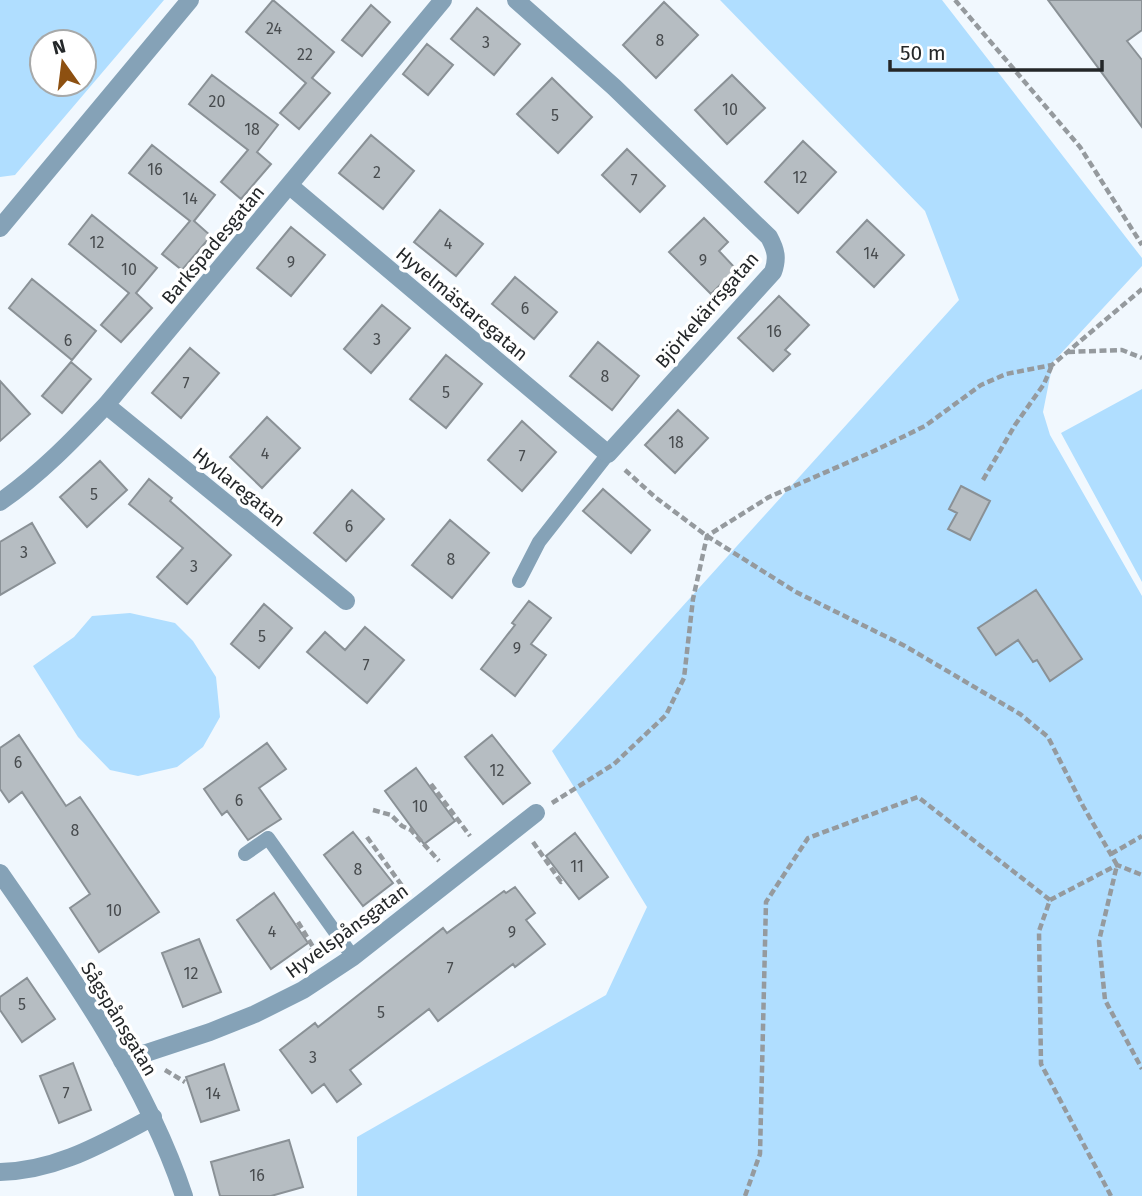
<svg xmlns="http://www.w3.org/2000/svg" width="1142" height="1196" viewBox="0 0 1142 1196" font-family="'Fira Sans',sans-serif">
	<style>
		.green { fill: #b0deff; fill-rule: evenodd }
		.building { fill: #b6bdc2; stroke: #8a9196; stroke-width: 2 }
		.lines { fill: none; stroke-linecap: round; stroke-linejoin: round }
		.path { stroke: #959a9e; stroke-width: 4.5; stroke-dasharray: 7 3.5; stroke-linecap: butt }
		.service { stroke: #85a2b7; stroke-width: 14 }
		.minor { stroke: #85a2b7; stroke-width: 18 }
		.tertiary { stroke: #85a2b7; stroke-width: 18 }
		.labels { text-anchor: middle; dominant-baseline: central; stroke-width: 7; stroke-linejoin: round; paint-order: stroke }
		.number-label { font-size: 16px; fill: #484c4f }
		.street-label { font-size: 19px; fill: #242729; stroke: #fff }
	</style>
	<rect width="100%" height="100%" fill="#f1f8fe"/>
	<path class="green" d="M0 0H164L15 175 0 177ZM42 42H84V84H42Z
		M720 0H942L1142 258V266L1053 362 1043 412 1050 435 1142 596V1196H357V1137L606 995 647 907 552 751 959 300 925 211Z
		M1142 389V582L1061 433Z
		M130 613 175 623 193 641 216 677 220 717 203 747 177 767 138 776 110 770 78 737 33 666 74 637 92 616Z"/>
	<path class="building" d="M273 0 334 52 312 78 330 93 299 129 280 113 306 83 246 32Z
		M1048 0H1142V30L1127 41 1142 60V127Z
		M664 2 698 35 656 78 623 45Z
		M371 5 390 22 362 56 342 40Z
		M477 8 520 44 494 75 451 39Z
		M427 44 453 65 428 95 403 74Z
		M212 75 278 125 257 152 271 164 241 199 221 182 248 150 189 104Z
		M732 75 765 108 727 144 695 110Z
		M552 78 592 117 558 153 517 114Z
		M371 135 414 171 383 209 339 173Z
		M803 141 836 172 798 213 765 182Z
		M152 145 215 195 194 221 211 236 182 270 162 254 190 221 129 173Z
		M627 149 665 186 640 212 602 175Z
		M440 210 483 244 456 276 414 242Z
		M92 215 157 268 136 293 152 308 121 342 101 325 129 293 69 244Z
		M704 218 728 242 719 251 736 269 711 294 669 252Z
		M867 220 904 255 874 287 837 252Z
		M291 227 325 255 291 296 257 268Z
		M515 277 557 312 534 339 492 304Z
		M32 279 96 331 72 360 9 308Z
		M779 296 809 325 785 350 790 354 773 371 738 338Z
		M382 305 410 328 371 373 344 349Z
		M598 342 639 376 612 410 570 376Z
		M190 348 219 373 181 418 152 393Z
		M446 355 482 384 446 428 410 399Z
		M71 362 91 379 62 413 42 396Z
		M0 381 30 414 0 441Z
		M678 410 708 438 675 473 645 445Z
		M267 417 300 448 262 488 230 457Z
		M522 421 556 452 522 491 488 460Z
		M100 461 127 490 87 527 60 497Z
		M149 479 172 498 170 501 231 555 187 604 157 577 183 548 129 504Z
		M961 486 990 501 970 540 948 529 957 513 949 509Z
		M603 489 650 530 631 553 583 511Z
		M352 490 384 519 346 561 314 533Z
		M450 520 489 553 452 598 412 565Z
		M32 523 55 563 0 595V542Z
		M1036 590 1082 659 1050 681 1037 660 1033 662 1018 640 996 655 978 628Z
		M529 601 551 618 531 644 546 655 515 696 481 669 515 625 512 623Z
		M264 604 292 628 259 668 231 644Z
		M365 627 404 660 367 703 307 652 325 632 345 650Z
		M19 735 66 806 80 797 159 912 99 952 70 908 90 894 22 792 9 802 0 789V748Z
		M492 735 530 783 503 804 465 757Z
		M267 743 286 769 259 788 281 819 248 840 227 811 222 815 204 789Z
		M416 768 455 821 424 844 385 791Z
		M353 832 393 883 363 906 324 855Z
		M575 833 608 877 579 899 546 856Z
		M515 887 535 913 526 920 545 944 515 967 513 964 438 1021 429 1009 350 1070 361 1084 337 1102 324 1084 312 1093 280 1050 315 1023 318 1027 443 928 447 933 504 891 506 893Z
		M274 893 308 943 271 969 237 920Z
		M199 939 221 992 183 1007 162 953Z
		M27 978 55 1019 22 1042 0 1010V997Z
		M73 1063 91 1110 59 1123 40 1076Z
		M224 1064 239 1110 201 1122 186 1077Z
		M289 1140 303 1187 271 1196H220L211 1162Z"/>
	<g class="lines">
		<path class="path" d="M955 0 1080 147 1142 245
			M1068 352 1122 350 1142 358
			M625 470 655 497 707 536 796 592 905 646 1020 714 1048 737 1083 806 1117 865 1099 941 1105 1000 1142 1069
			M983 480 1015 425 1044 384 1052 365
			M431 784 470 836
			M552 803 614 764 666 715 684 678 693 599 707 536 769 497 874 451 925 426 981 385 1006 374 1052 365 1142 289
			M373 810 391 815 402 826 411 830 439 861
			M367 837 405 890
			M533 842 561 882 564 879
			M1111 854 1142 836
			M298 922 313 947 305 961
			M165 1070 185 1082
			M745 1196 760 1154 766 902 808 838 918 797 1050 900
			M1111 1196 1041 1064 1039 931 1050 900 1117 865 1142 875"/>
		<path class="service" d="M519 581 539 542 608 454
			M245 854 268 838 353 957"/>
		<path class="minor" d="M290 186 608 454 773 272C778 258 776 250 769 237L614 87 516 0
			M106 405 346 601
			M0 502C40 474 73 440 106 405L443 0
			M0 873C69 972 146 1081 184 1196
			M122 1061 210 1032 255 1014 303 990 353 957 536 813
			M0 1172C57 1171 103 1143 153 1117"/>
		<path class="tertiary" d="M0 228 190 0"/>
	</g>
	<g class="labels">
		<g class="number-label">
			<text x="274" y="28">24</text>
			<text x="660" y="40">8</text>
			<text x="486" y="42">3</text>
			<text x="305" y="54">22</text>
			<text x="217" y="101">20</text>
			<text x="730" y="109">10</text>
			<text x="555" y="115">5</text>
			<text x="252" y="129">18</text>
			<text x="155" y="169">16</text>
			<text x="377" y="172">2</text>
			<text x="800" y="177">12</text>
			<text x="634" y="180">7</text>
			<text x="190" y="198">14</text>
			<text x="97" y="242">12</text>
			<text x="448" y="243">4</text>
			<text x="871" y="253">14</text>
			<text x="703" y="260">9</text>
			<text x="291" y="262">9</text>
			<text x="129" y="269">10</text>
			<text x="525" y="308">6</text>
			<text x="774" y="331">16</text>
			<text x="377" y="339">3</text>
			<text x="68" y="340">6</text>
			<text x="605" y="376">8</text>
			<text x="186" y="383">7</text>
			<text x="446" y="392">5</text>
			<text x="676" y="442">18</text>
			<text x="265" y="453">4</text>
			<text x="522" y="456">7</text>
			<text x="94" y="494">5</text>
			<text x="349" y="526">6</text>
			<text x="24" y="552">3</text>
			<text x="451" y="559">8</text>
			<text x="194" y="566">3</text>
			<text x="262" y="636">5</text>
			<text x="517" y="648">9</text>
			<text x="366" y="665">7</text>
			<text x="18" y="762">6</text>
			<text x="497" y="770">12</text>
			<text x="239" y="800">6</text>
			<text x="420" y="806">10</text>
			<text x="75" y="830">8</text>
			<text x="577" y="866">11</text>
			<text x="358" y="869">8</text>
			<text x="114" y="910">10</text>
			<text x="272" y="931">4</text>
			<text x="512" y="932">9</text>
			<text x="450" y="968">7</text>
			<text x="191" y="973">12</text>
			<text x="22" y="1004">5</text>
			<text x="381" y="1012">5</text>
			<text x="313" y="1057">3</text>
			<text x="66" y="1093">7</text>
			<text x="213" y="1093">14</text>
			<text x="257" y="1175">16</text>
		</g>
		<g class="street-label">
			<text transform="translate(213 245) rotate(-50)">Barkspadesgatan</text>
			<text transform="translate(462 304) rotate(40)">Hyvelmästaregatan</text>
			<text transform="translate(707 310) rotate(-49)">Björkekärrsgatan</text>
			<text transform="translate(239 487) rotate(39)">Hyvlaregatan</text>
			<text transform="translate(347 931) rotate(-36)">Hyvelspånsgatan</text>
			<text transform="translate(119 1019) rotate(59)">Sågspånsgatan</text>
		</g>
	</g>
	<g transform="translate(63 63) rotate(346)"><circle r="33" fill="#ffffff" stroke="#a7a9a9" stroke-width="2"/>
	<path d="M0-5L12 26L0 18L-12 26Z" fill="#8d5011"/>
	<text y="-10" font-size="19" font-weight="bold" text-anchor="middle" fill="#242729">N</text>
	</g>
	<path d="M890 60v10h212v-10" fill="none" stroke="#242729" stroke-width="3.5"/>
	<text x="900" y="60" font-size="21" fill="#242729" stroke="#ffffff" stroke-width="5" paint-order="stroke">50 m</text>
</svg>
